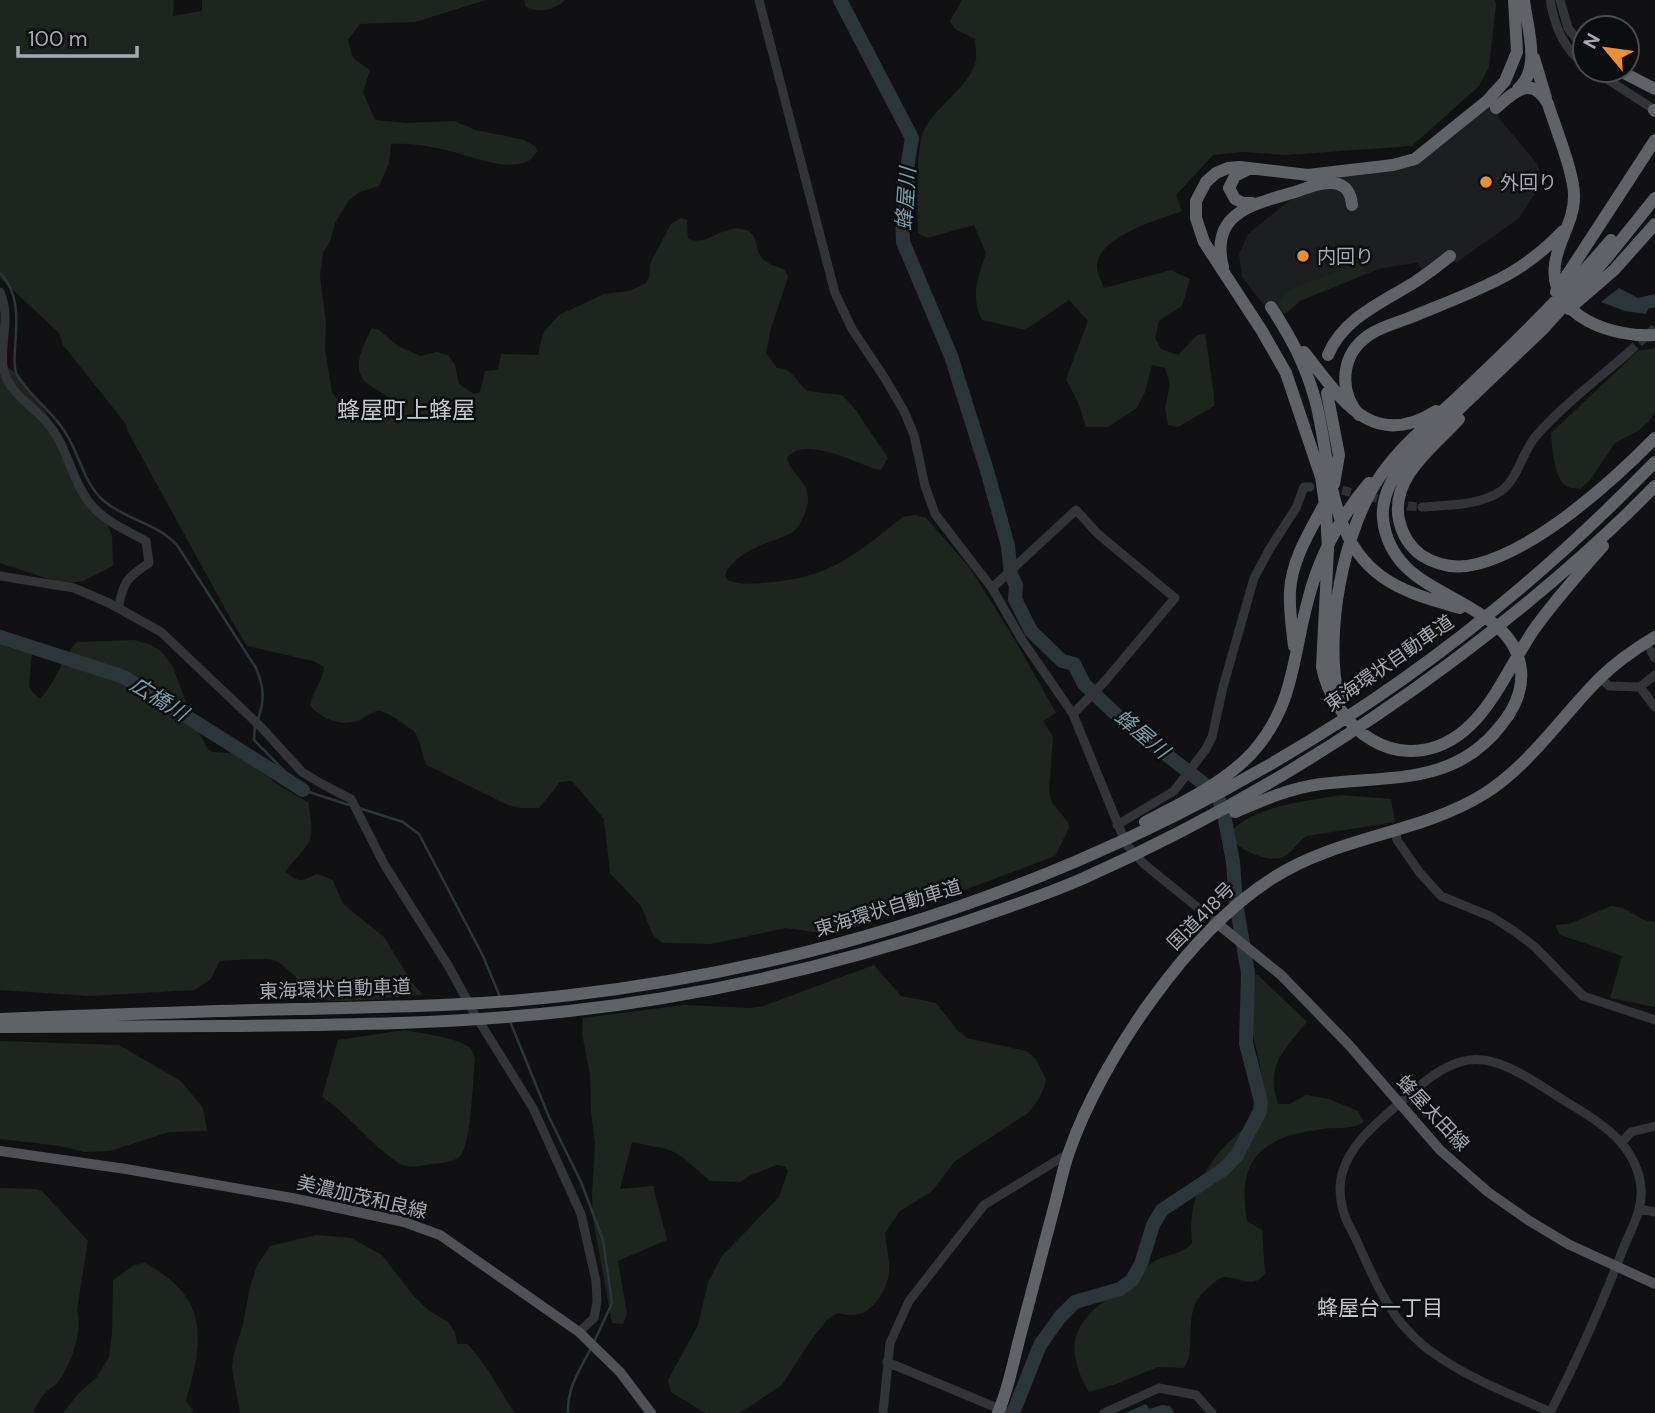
<svg xmlns="http://www.w3.org/2000/svg" width="1655" height="1413" viewBox="0 0 1655 1413" font-family="'DM Sans','Noto Sans JP',sans-serif">
	<style>
		.built { fill: #1d1e20 }
		.green { fill: #1e251e }
		.water { fill: #2b363b }
		.lines { fill: none; stroke-linecap: round; stroke-linejoin: round }
		.stream { stroke: #2b363b; stroke-width: 2.5 }
		.river { stroke: #2b363b; stroke-width: 14 }
		.minor-tunnel { stroke: #2e3033; stroke-width: 9; stroke-dasharray: 9 4.5; stroke-linecap: butt }
		.minor { stroke: #323438; stroke-width: 9 }
		.major { stroke: #4f5156; stroke-width: 10 }
		.highway { stroke: #5f6368; stroke-width: 12 }
		.poi-dot { fill: #ea9032; stroke: #0c0d0e; stroke-width: 2.5 }
		.labels { text-anchor: middle; dominant-baseline: central; stroke-width: 5; stroke-linejoin: round; paint-order: stroke }
		.poi-label { font-size: 19px; fill: #a3aab3; stroke: #0c0d0e; text-anchor: start }
		.street-label { font-size: 19px; fill: #a3aab3; stroke: #0c0d0e }
		.water-label { font-size: 21px; font-style: italic; fill: #7b9dad; stroke: #0c0d0e }
		.neighbourhood-label { font-size: 21px; fill: #c4c9cf; stroke: #0c0d0e }
		.quarter-label { font-size: 23px; fill: #c4c9cf; stroke: #0c0d0e }
	</style>
	<rect width="100%" height="100%" fill="#111113"/>
	<path class="built" d="M1494 99 1498 117 1538 165 1541 184 1519 218 1456 263 1450 256 1426 274 1417 263 1382 268 1300 301 1275 319 1242 277 1239 254 1248 234 1295 196 1334 173 1402 166Z"/>
	<path class="green" d="M0 0H174L173 16 202 11V0H486L415 22 360 24 348 40 353 58 370 70 363 92 375 120 406 123 454 121 476 130 524 140 535 146 537 151C534 156 531 160 526 162 502 171 469 155 446 150 429 146 408 143 391 144L389 163 379 186 360 192 349 200 335 223 330 242 323 252 320 277 326 322 325 349 332 392 339 402 349 408 389 419 393 415 395 404C388 395 377 391 368 384 349 370 364 344 372 328L379 330 398 346 420 356 437 352 448 355 455 365 459 384 474 394 480 392 485 371 498 370 501 354 538 355 543 333 559 315 604 294 630 291 646 283 649 278 650 264 671 224 681 218 687 220 688 239C710 247 723 222 746 230 758 234 755 248 761 257 766 264 778 267 785 270L788 277 771 328 766 353 777 368C792 368 796 381 807 391L842 395 855 409 888 458 881 470 875 469C855 462 803 435 787 458 792 479 818 483 804 515 801 523 797 529 790 534 768 543 735 551 725 575L727 580C740 585 751 584 764 583 831 578 853 556 903 517L915 515 926 518 970 568 1015 640 1056 713 1043 721 1053 737 1049 791 1052 803 1068 822 1069 828 1055 856 919 907 814 932 786 928 711 944 663 943 653 935 641 906 610 873 604 819 572 781 560 782 539 808H520L508 805 427 765C421 754 421 741 414 731 404 725 391 713 380 711 373 710 366 717 360 720 341 727 324 720 310 706 312 692 323 681 324 667L313 661 247 646 233 623 127 430 126 424 63 345 59 333 0 278Z
		M524 0H565C553 11 540 13 526 7Z
		M962 0H1495L1496 5 1489 67 1479 86 1412 146 1286 155 1243 152 1213 155 1176 195 1182 211C1160 219 1096 237 1097 267 1097 273 1102 282 1104 288L1171 270 1190 279 1182 306 1159 321 1155 338 1161 349 1178 355 1196 336 1205 333 1214 395V406L1178 427 1168 425 1165 408 1170 384 1165 368 1152 365 1145 392 1137 408 1108 427H1086L1078 402 1066 379 1088 321 1069 300 1025 330 982 320C970 295 978 278 986 253L974 225 927 238 918 233C918 209 915 149 924 130 936 106 969 87 976 61 977 54 975 45 975 39L955 29 950 21Z
		M1360 260 1366 273 1300 301 1285 314 1278 305 1285 291 1353 266Z
		M1655 348V412L1648 422 1638 431 1615 443 1590 480 1580 489C1576 488 1572 489 1568 487 1554 481 1552 446 1551 433L1638 351Z
		M0 362 20 376 47 414 63 450 68 469 107 523 112 535 113 566 83 581 64 584 0 563Z
		M0 632 29 639 33 643 29 686 32 692 40 699C58 680 61 658 77 642L135 640 151 645 161 651 172 665 196 728 208 749 213 752 231 753 242 757 281 787 308 802C316 846 311 839 285 872 303 884 299 881 317 874L333 880 343 904 384 937 413 984 423 995C407 996 336 1004 326 1000 308 992 287 965 274 960 267 958 228 960 220 961L210 980 194 990 90 996 0 990Z
		M1341 795 1391 799 1395 822 1307 836C1298 841 1294 851 1285 856 1271 864 1243 852 1232 840L1233 829C1262 804 1304 802 1341 795Z
		M1611 906C1631 907 1638 922 1655 922V1007L1610 998 1622 956 1560 935 1555 925 1569 924Z
		M874 965 901 996 936 1003 958 1031 967 1038 1026 1051 1035 1058 1046 1079C1043 1093 1038 1102 1028 1113L955 1161 932 1191 900 1211 885 1233C886 1245 890 1259 889 1271 889 1286 874 1311 859 1314 852 1316 845 1315 838 1313L827 1320 811 1340 782 1385 740 1413H705L671 1392 668 1380 698 1325 708 1282 722 1256 779 1197 788 1171 784 1166 777 1165 751 1175 740 1182 710 1181 685 1159 674 1152 663 1148 632 1142 620 1189 653 1186 667 1240 618 1261 627 1314 623 1324 612 1323 593 1219 592 1193 595 1144 591 1112 590 1075 582 1033 583 1018 684 1005 750 1008 763 1006Z
		M1258 975 1307 1022C1284 1050 1265 1066 1278 1104H1290L1306 1095 1329 1099 1358 1111 1364 1122C1353 1130 1335 1127 1322 1129 1262 1137 1236 1158 1247 1221L1262 1230 1265 1273C1254 1290 1241 1278 1226 1277 1218 1276 1201 1294 1197 1300 1185 1321 1196 1357 1183 1368L1158 1367 1116 1384 1089 1392C1066 1353 1069 1326 1107 1299 1116 1293 1126 1288 1135 1281 1141 1276 1146 1266 1153 1262 1165 1254 1183 1255 1192 1243 1188 1210 1199 1175 1222 1149 1235 1135 1254 1123 1259 1104 1268 1074 1252 1044 1250 1014 1249 1002 1252 988 1253 976Z
		M405 1030C419 1033 462 1038 471 1049 473 1052 474 1056 475 1059 473 1078 471 1143 461 1155 454 1163 441 1163 431 1164 420 1166 409 1169 399 1163 370 1145 350 1115 322 1097L338 1040Z
		M0 1041 119 1045 181 1081 203 1108 207 1131 169 1132 110 1151 84 1152 61 1146 0 1139Z
		M0 1188 37 1189 43 1192 88 1241 77 1310C84 1328 70 1368 57 1383 53 1387 48 1390 44 1394 40 1399 36 1407 33 1413H0Z
		M316 1235 351 1238 382 1255 412 1294 428 1310 448 1322 455 1332 457 1344H468L488 1370 514 1413H240L232 1369 233 1357 243 1324 250 1287 257 1266 270 1246Z
		M145 1263C209 1297 204 1339 186 1401L194 1413H63L78 1394 96 1378 109 1357 112 1332 113 1280 134 1265Z"/>
	<path class="water" d="M1619 288 1638 298 1655 294V307L1648 309 1646 314 1625 311 1601 302Z
		M1146 1404 1149 1409 1162 1405 1170 1406 1174 1413H1125Z"/>
	<g class="lines">
		<path class="stream" d="M0 273C20 293 17 322 15 348 15 357 13 367 17 375 26 392 54 413 65 432 80 454 83 483 104 501 126 520 157 523 177 545L256 668C264 687 265 700 258 719
			M255 725 254 740 303 790 349 805
			M359 808 403 822 419 834 483 956 500 997
			M509 1019 549 1117 581 1182 603 1240 612 1303 594 1342
			M568 1413C567 1387 580 1370 591 1348"/>
		<path class="river" d="M840 0 912 138 907 168 908 183 902 211 903 242 951 356 988 474 1008 546 1011 575 1016 585 1015 599 1031 631 1062 661 1074 664 1084 684 1122 720 1208 787 1218 798 1223 809 1233 862 1236 903 1248 973 1246 1043 1261 1102 1260 1111 1237 1155 1224 1169 1162 1210 1153 1225 1141 1264 1132 1280 1120 1289 1075 1302 1060 1317 1040 1345 1013 1413
			M0 637 124 677 303 790"/>
		<path class="minor-tunnel" d="M1629 352 1655 328
			M1329 487 1408 506 1422 507"/>
		<path class="minor" d="M759 0 835 293 852 329 884 377 904 411 914 435 925 486 935 514 992 588 1022 640 1073 714 1126 844 1144 864 1218 924
			M1550 0C1555 27 1563 48 1585 65
			M1560 0 1568 28 1585 50
			M1593 70 1655 110
			M0 292C11 317 0 342 3 367 8 394 33 405 49 425 68 448 71 479 89 502 103 521 126 530 146 541L149 563C126 578 124 581 118 608
			M1422 507C1447 505 1479 506 1501 491 1518 479 1522 452 1536 436 1563 405 1598 379 1629 352
			M0 576 74 588 109 603 161 632 261 727 302 772 322 784 351 799 384 864 449 967 474 1013 533 1108 581 1214 596 1281 597 1302 594 1318 579 1332
			M992 588 1076 510 1098 534 1175 598 1105 681 1073 714
			M1651 651 1655 658
			M1600 678 1609 686 1640 687 1655 675
			M1640 687 1655 707
			M1117 825 1174 791 1206 749 1212 737 1223 687 1254 578 1269 550 1296 508 1304 487H1310
			M1395 830 1397 840 1420 873 1441 896 1492 917 1514 931 1534 946 1583 996 1655 1020
			M1623 1141 1631 1132 1655 1126
			M1640 1209 1655 1212
			M887 1362 1009 1413
			M883 1413 890 1343 909 1301 984 1205 1069 1153
			M1104 1413 1159 1388 1196 1395 1212 1413
			M1550 1413C1577 1360 1602 1305 1623 1249 1631 1229 1643 1210 1641 1188 1637 1147 1605 1125 1573 1106 1548 1091 1513 1064 1484 1060 1452 1055 1424 1082 1402 1101 1379 1121 1350 1143 1342 1174 1339 1185 1340 1199 1343 1210 1345 1220 1352 1230 1356 1239 1369 1268 1382 1299 1401 1323 1410 1333 1421 1345 1432 1352 1467 1378 1511 1394 1550 1412"/>
		<path class="major" d="M1218 924 1281 975 1349 1045 1440 1150 1488 1192 1528 1220 1568 1244 1655 1284
			M0 1151 126 1169 292 1198 404 1222 440 1235 579 1332 620 1372 651 1413"/>
		<path class="highway" d="M1514 0 1517 52 1505 81 1487 101 1415 159 1393 165 1308 175 1240 167 1228 168 1216 173 1206 182 1196 201V218L1204 242 1262 331 1286 373 1321 477 1326 511 1328 549 1322 667C1327 694 1347 726 1372 740 1387 749 1405 753 1423 750 1483 740 1504 672 1535 628 1556 599 1579 573 1603 546
			M1534 58 1546 98
			M1618 70 1655 89
			M1518 89C1542 68 1527 28 1524 0
			M1496 108C1514 92 1532 74 1548 104 1555 127 1575 175 1574 197 1574 221 1558 241 1555 264 1548 317 1614 338 1655 335
			M1654 110 1655 111
			M1247 170 1235 176 1229 188 1235 199 1243 203H1252
			M1223 267C1209 212 1254 204 1295 192 1307 188 1325 180 1338 184 1348 187 1351 195 1352 205
			M1556 292 1655 140
			M1271 307C1291 337 1305 364 1315 399 1331 458 1326 536 1381 576 1404 593 1433 600 1460 608
			M1569 309 1614 270 1655 224
			M1304 352C1341 398 1371 452 1436 411
			M1328 355C1343 318 1383 302 1415 282 1427 274 1439 265 1450 256
			M1327 393 1339 455 1334 484
			M1359 415C1338 390 1341 354 1369 335 1381 327 1396 323 1409 318 1435 307 1463 297 1489 284 1516 272 1542 253 1563 231
			M1459 419C1434 447 1390 477 1399 520 1402 534 1409 546 1421 555 1438 566 1458 569 1477 564 1537 549 1612 482 1655 438
			M1294 646C1292 628 1289 610 1290 591 1292 558 1311 530 1326 501
			M1339 700C1323 636 1343 529 1381 475 1403 443 1435 419 1463 392 1514 344 1565 294 1611 240
			M1235 812C1263 800 1290 788 1321 784 1389 775 1454 787 1502 724 1514 709 1523 690 1521 670 1515 613 1440 601 1406 567 1393 554 1385 537 1383 519 1381 496 1394 474 1409 457L1543 329 1606 259 1655 198
			M1145 822C1182 803 1224 783 1252 753 1295 705 1292 658 1308 600 1319 557 1340 517 1369 483
			M0 1019C100 1015 199 1011 299 1009 390 1007 480 1006 571 995 921 954 1253 815 1523 586 1569 547 1613 505 1655 462
			M0 1027C75 1027 151 1026 226 1026 341 1025 455 1024 569 1011 704 996 837 965 965 922 1005 908 1046 895 1084 878 1214 820 1336 748 1450 663 1522 609 1592 551 1655 486
			M998 1413C1008 1390 1013 1364 1019 1340 1030 1298 1041 1257 1052 1215 1058 1194 1062 1172 1069 1152 1102 1058 1189 931 1273 878 1338 836 1419 834 1484 794 1530 765 1561 717 1599 679 1615 663 1635 649 1655 637"/>
	</g>
	<g class="poi-dot">
		<circle cx="1486" cy="182" r="7"/>
		<circle cx="1303" cy="256" r="7"/>
	</g>
	<g class="labels">
		<g class="poi-label">
			<text x="1500" y="182">外回り</text>
			<text x="1317" y="256">内回り</text>
		</g>
		<g class="street-label">
			<text transform="translate(1389 663) rotate(-35)">東海環状自動車道</text>
			<text transform="translate(888 908) rotate(-17)">東海環状自動車道</text>
			<text transform="translate(1201 916) rotate(-45)">国道418号</text>
			<text transform="translate(335 989) rotate(-2)">東海環状自動車道</text>
			<text transform="translate(1433 1113) rotate(47)">蜂屋太田線</text>
			<text transform="translate(362 1197) rotate(13)">美濃加茂和良線</text>
		</g>
		<g class="water-label">
			<text transform="translate(906 199) rotate(-86)">蜂屋川</text>
			<text transform="translate(159 699) rotate(32)">広橋川</text>
			<text transform="translate(1142 734) rotate(40)">蜂屋川</text>
		</g>
		<g class="neighbourhood-label">
			<text x="1380" y="1308">蜂屋台一丁目</text>
		</g>
		<g class="quarter-label">
			<text x="406" y="410">蜂屋町上蜂屋</text>
		</g>
	</g>
	<g transform="translate(1606 49) rotate(299)"><circle r="33" fill="#0c0d0e" stroke="#484c50" stroke-width="2"/>
	<path d="M0-5L12 26L0 18L-12 26Z" fill="#ea9032"/>
	<text y="-10" font-size="19" font-weight="bold" text-anchor="middle" fill="#a3aab3">N</text>
	</g>
	<path d="M18 46v10h119v-10" fill="none" stroke="#a3aab3" stroke-width="3.5"/>
	<text x="28" y="46" font-size="21" fill="#a3aab3" stroke="#0c0d0e" stroke-width="5" paint-order="stroke">100 m</text>
</svg>
